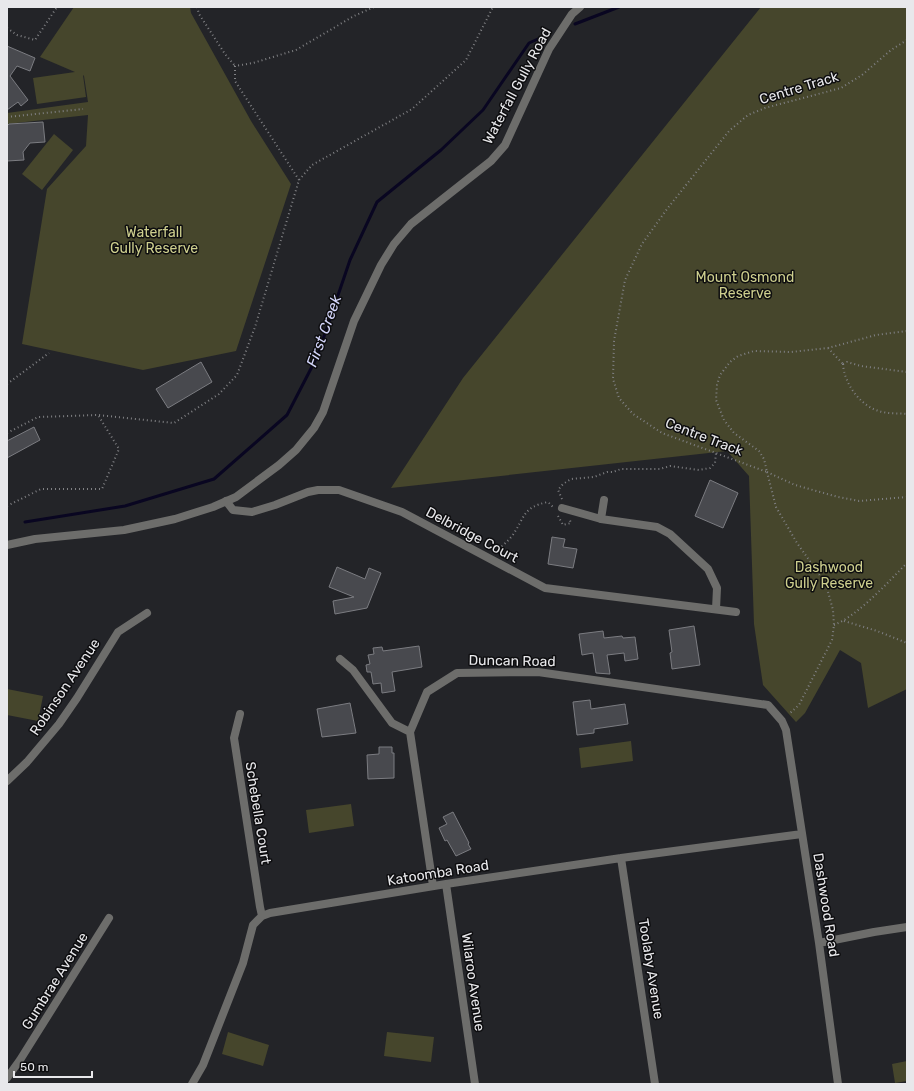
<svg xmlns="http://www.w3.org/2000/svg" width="914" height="1091" viewBox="0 0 914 1091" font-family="Rubik,sans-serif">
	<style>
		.green { fill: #46462c }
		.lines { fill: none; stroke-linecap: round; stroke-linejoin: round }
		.stream { stroke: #090621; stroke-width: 3 }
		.building { fill: #48494e; stroke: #7b7c81 }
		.path { stroke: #808184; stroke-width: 2; stroke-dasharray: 1 3; stroke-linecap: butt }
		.minor { stroke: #6d6d6b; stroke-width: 8 }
		.tertiary { stroke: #6d6d6b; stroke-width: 8 }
		.labels { text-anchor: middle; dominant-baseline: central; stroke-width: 3; stroke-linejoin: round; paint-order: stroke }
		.street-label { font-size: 14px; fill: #e8e8eb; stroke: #0d0d0f }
		.park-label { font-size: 14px; fill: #cecf8e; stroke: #0d0d0f }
		.water-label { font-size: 15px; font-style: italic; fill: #d4d6fb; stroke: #0d0d0f }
	</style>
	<rect width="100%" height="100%" fill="#232428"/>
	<path class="green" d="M74 7H190L191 13 251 121 291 184 236 351 143 370 22 344 47 189 86 146 88 115 7 124V113L88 102 84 76 83 75 86 97 37 104 33 78 75 72 40 57Z
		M761 7H907V689L868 708 861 663 840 650 805 713 796 722 763 685 754 624 749 476 727 451 391 488 463 378Z
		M54 134 73 150 42 190 22 174Z
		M7 689 43 696 38 721 7 715Z
		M631 741 633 761 581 768 579 748Z
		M351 804 354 826 309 833 306 810Z
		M228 1032 269 1045 263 1066 222 1054Z
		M387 1032 434 1037 431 1062 384 1056Z
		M907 1061V1081L895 1083 892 1064Z"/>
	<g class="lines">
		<path class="stream" d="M575 24 619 7
			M25 522 125 506 214 479 287 415 317 357 350 260 377 202 441 150 483 110 529 43 549 34"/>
	</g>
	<path class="building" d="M7 46 35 58 30 71 17 66 10 76 28 100 21 106 18 102 7 110Z
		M43 122 45 142 30 143 23 152 24 160 7 161V126L9 124Z
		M201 362 212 382 168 408 156 389Z
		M34 427 40 440 7 458V441Z
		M710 480 738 493 723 528 695 516Z
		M552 537 565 539 563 547 577 549 573 568 548 564Z
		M337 567 365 579 369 568 381 573 367 608 335 614 333 601 354 597 329 587Z
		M694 626 700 665 672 669 670 653 672 652 669 630Z
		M603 631 604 638 622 636 623 638 635 637 638 659 625 661 624 653 607 655 610 674 596 673 593 653 582 655 579 634Z
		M419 646 422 667 392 672 395 691 382 693 381 683 373 684 371 672H367L366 665 370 664 368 655 374 654 373 648 382 647 383 651Z
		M590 700 591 709 625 704 628 724 594 729V733L577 735 573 702Z
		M350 703 356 733 322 737 317 709Z
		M379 747H392V753H394V778L368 779 367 755 379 754Z
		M453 812 469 843 468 844 471 849 456 856 447 840 445 841 439 828 447 824 443 817Z"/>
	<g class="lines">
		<path class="path" d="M197 7 199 14 225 54 235 66
			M7 28 17 35 35 40 57 7
			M907 40 891 50 862 75 841 88 765 108 748 115 729 131 667 209 642 244 625 280 614 341 613 379 619 398 633 414 662 433 767 472 764 459 759 451 734 433 724 420 716 400 717 385 720 375 730 362 738 356 754 351 791 352 828 348 876 335 907 331
			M7 117 83 109
			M299 180 235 81V66L253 63 296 50 354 16 374 7
			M828 348 843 364
			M843 364C844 383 860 406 879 411 887 414 898 413 907 414
			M843 364 847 362 861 366 907 372
			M7 384 49 353
			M7 433 38 417 98 415 174 423 219 394 237 375 255 327 299 180 312 165 412 109 466 60 493 7
			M767 472 776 507 797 543 819 574 827 588 833 610 834 625 832 640 799 705 789 714
			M767 472 795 485 838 497 859 501 907 497
			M562 499 558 490 563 484 571 479 594 477 607 472H613L621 469H660L670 466 699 470 710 468 715 463 716 453
			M7 506 41 489H102L119 449 98 415
			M558 516 563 525 571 523 569 518
			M496 552C501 547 507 542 512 536 525 518 522 507 548 502L553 507
			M844 621 877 631 907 643
			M834 625C859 615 888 582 907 563"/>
		<path class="minor" d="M226 501 233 510 252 512 275 505 308 492 318 490H339L402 512 545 588 736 612
			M562 508 601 519 657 527 670 534 708 569 717 588 716 609
			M601 519 604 500
			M340 659 353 670 392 723 410 732
			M240 714 234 738 260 907 262 916
			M7 781 27 762 59 724 77 698 118 632 147 613
			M621 858 655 1084
			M446 884 475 1084
			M433 886 410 732 427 692 457 673 538 672 768 705 782 721 786 730 819 943 838 1084
			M819 943 874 932 907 927
			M7 1078 20 1060 109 918
			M192 1084 203 1065 243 963 253 925 262 916 270 913 446 884 621 858 802 834"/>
		<path class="tertiary" d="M7 545 35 539 124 530 175 519 213 507 236 497 279 465 296 450 314 428 323 412 354 321 381 265 394 244 411 224 491 161 505 145 549 49 572 14 580 7"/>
	</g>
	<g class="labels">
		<g class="street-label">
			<text transform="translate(517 86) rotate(-62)">Waterfall Gully Road</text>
			<text transform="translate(799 88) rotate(-17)">Centre Track</text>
			<text transform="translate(704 437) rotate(21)">Centre Track</text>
			<text transform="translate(472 535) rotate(28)">Delbridge Court</text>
			<text transform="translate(512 661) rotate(1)">Duncan Road</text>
			<text transform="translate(65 687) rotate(-56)">Robinson Avenue</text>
			<text transform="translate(258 813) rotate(81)">Schebella Court</text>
			<text transform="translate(438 873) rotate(-9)">Katoomba Road</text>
			<text transform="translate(826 905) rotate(81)">Dashwood Road</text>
			<text transform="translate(651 969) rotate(81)">Toolaby Avenue</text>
			<text transform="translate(55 981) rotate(-58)">Gumbrae Avenue</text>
			<text transform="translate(473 982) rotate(82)">Wilaroo Avenue</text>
		</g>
		<g class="park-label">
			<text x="154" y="232">Waterfall<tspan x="154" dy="16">Gully Reserve</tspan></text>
			<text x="745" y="277">Mount Osmond<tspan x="745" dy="16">Reserve</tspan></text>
			<text x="829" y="567">Dashwood<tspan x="829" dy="16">Gully Reserve</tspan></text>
		</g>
		<g class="water-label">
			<text transform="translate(324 331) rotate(-70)">First Creek</text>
		</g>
	</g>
	<rect width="914" height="1091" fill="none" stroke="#e8e8eb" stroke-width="16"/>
	<path d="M14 1071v6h78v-6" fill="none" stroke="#e8e8eb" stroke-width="2"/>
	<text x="20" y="1071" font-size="12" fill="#e8e8eb" stroke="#0d0d0f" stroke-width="3" paint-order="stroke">50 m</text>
</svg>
